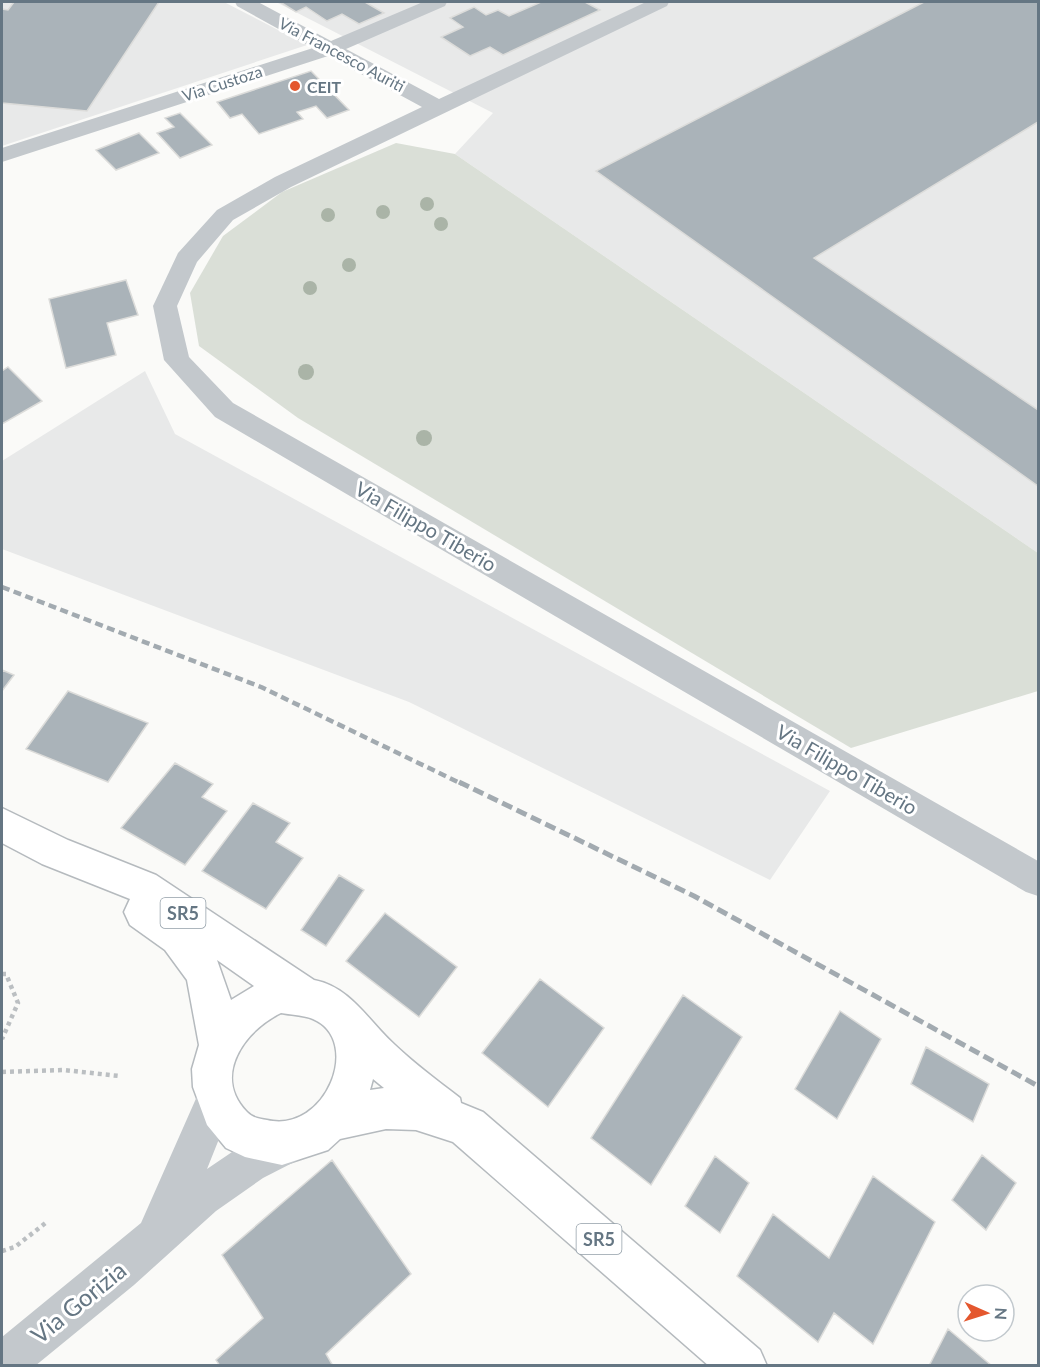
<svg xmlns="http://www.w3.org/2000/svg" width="1040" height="1367" viewBox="0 0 1040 1367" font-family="Lato,sans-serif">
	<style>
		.built { fill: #e8e9e9 }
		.green { fill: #dadfd7 }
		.building { fill: #aab3b9; stroke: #dcdcda; stroke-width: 1.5 }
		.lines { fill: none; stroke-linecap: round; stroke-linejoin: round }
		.major-casing { stroke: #b5babe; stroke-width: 3 }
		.path { stroke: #bbbfc2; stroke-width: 4.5; stroke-dasharray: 4 4; stroke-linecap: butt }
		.minor { fill: #c3c8cc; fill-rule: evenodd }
		.major { fill: #fff; fill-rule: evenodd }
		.rail-far1 { stroke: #a2aab0; stroke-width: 4.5; stroke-dasharray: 8 4.5; stroke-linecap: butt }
		.rail { stroke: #a2aab0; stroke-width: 5; stroke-dasharray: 11 5; stroke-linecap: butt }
		.tree { fill: #aab4a7 }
		.poi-dot { fill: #e4572e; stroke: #fff; stroke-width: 2 }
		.labels { text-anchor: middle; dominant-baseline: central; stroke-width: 6; stroke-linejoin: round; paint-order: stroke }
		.far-street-label { font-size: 16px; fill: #657683; stroke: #fff }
		.far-poi-label { font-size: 16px; font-weight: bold; fill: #657683; stroke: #fff; text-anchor: start }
		.shield { fill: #fff; stroke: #939fa8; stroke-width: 1.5 }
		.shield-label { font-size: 18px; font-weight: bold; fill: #657683 }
		.street-label { font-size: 20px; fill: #657683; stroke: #fff }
		.near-street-label { font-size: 24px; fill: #657683; stroke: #fff }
	</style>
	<rect width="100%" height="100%" fill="#fafaf8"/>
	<path class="built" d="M2 2H224L307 45 2 146Z
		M276 2H1038V553L455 154 493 113Z
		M145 371 175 434 830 791 770 880 409 702 2 549V461Z"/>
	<path class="green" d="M396 143 455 154 1038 553V691L851 748 298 418 199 346 190 293 223 236 282 192Z"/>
	<path class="building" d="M14 2H159L87 111 2 103V9L8 10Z
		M280 2H365L384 13 359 24 342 14 327 21 306 7 296 12Z
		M541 2H585L600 10 503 55 490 47 470 56 441 37 463 27 450 18 474 7 486 15 498 10 509 16Z
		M924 2H1038V122L814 258 1038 410V486L596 171Z
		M311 71 349 110 327 118 316 106 297 112 303 119 259 134 242 114 230 118 217 102Z
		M180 113 212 145 180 158 157 133 174 127 165 118Z
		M139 133 159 153 116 170 96 150Z
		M126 280 138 315 107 323 116 355 66 368 49 299Z
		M8 367 42 401 2 424V371Z
		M2 670 14 675 2 691Z
		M68 691 148 723 108 782 26 749Z
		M175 763 213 784 202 797 227 811 185 865 121 828Z
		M253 803 290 823 276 842 303 858 266 909 202 871Z
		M339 875 364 890 326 946 301 930Z
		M385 913 457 967 419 1017 346 961Z
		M540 979 604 1028 548 1107 482 1053Z
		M683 995 742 1037 651 1185 591 1138Z
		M840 1011 881 1039 837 1119 795 1089Z
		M926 1047 989 1084 973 1122 911 1084Z
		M982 1155 1016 1183 986 1230 952 1200Z
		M715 1156 749 1183 720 1233 685 1206Z
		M332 1160 411 1274 326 1354 333 1366H220L216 1360 263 1318 222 1255Z
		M873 1176 935 1222 873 1344 834 1313 818 1342 737 1276 773 1214 829 1258Z
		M948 1329 992 1366H929Z"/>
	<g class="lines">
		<g class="major-casing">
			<path id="major" d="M2 808 68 840 156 875 314 980C351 987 369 1022 395 1045 415 1064 438 1081 460 1098L461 1103 483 1112 760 1350 767 1366H709L453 1142 416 1130 386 1129 340 1139 328 1150 282 1165 245 1157 226 1148 207 1125 193 1087 192 1069 199 1045 187 980 165 950 130 925 124 912 130 899 42 864 2 843ZM217 960 254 986 231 1000ZM281 1013C291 1015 303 1015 313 1019 363 1040 326 1134 267 1120 260 1119 253 1118 247 1112 212 1076 244 1031 281 1013ZM373 1079 384 1088 370 1090Z"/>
		</g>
		<path class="path" d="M2 974H6L18 1003 2 1039
			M2 1072 64 1070 119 1076
			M2 1251 15 1247 48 1221"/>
		<path class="minor" d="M235 2H258L331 41 423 2H447L445 6 346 49 439 99 646 2H669L667 6 291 187 233 220 197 262 177 306 189 357 233 403 1038 861V896L1026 892 215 417 164 360 153 306 178 253 217 210 275 177 422 107 328 56 2 162V148L313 48 237 6Z
			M216 1080 230 1085 235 1099 207 1169 235 1150 288 1124 302 1130 308 1144 302 1158 263 1178 216 1211 134 1285 35 1366H2V1337L141 1223 202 1085Z"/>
		<use href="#major" class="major"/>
		<path class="rail-far1" d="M2 587 261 687 462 784"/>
		<path class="rail" d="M459 782 694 896 1038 1086"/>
	</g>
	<g class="tree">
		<circle cx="427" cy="204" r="7"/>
		<circle cx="383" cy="212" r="7"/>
		<circle cx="328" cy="215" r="7"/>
		<circle cx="441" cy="224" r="7"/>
		<circle cx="349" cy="265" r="7"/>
		<circle cx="310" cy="288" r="7"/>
		<circle cx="306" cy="372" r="8"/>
		<circle cx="424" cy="438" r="8"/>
	</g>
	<circle class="poi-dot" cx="295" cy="86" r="6"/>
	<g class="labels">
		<g class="far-street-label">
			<text transform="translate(342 54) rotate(28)">Via Francesco Auriti</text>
			<text transform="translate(222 83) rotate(-18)">Via Custoza</text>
		</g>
		<g class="far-poi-label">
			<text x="307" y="86">CEIT</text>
		</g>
		<g class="shield">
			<rect x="160.5" y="898" width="45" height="30" rx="4.5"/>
			<rect x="576.5" y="1224" width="45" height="30" rx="4.5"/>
		</g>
		<g class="shield-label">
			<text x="183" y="913">SR5</text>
			<text x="599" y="1239">SR5</text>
		</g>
		<g class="street-label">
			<text transform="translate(426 526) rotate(30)">Via Filippo Tiberio</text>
			<text transform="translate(847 769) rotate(30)">Via Filippo Tiberio</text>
		</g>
		<g class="near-street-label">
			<text transform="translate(78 1302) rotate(-39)">Via Gorizia</text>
		</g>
	</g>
	<rect width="1040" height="1367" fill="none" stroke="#657683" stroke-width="6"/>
	<g transform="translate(986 1313) rotate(93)"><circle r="28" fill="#ffffff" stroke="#c1c8cd" stroke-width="1.5"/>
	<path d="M0-4.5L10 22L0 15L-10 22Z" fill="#e4572e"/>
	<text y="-9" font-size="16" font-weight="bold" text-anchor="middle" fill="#657683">N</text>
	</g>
</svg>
